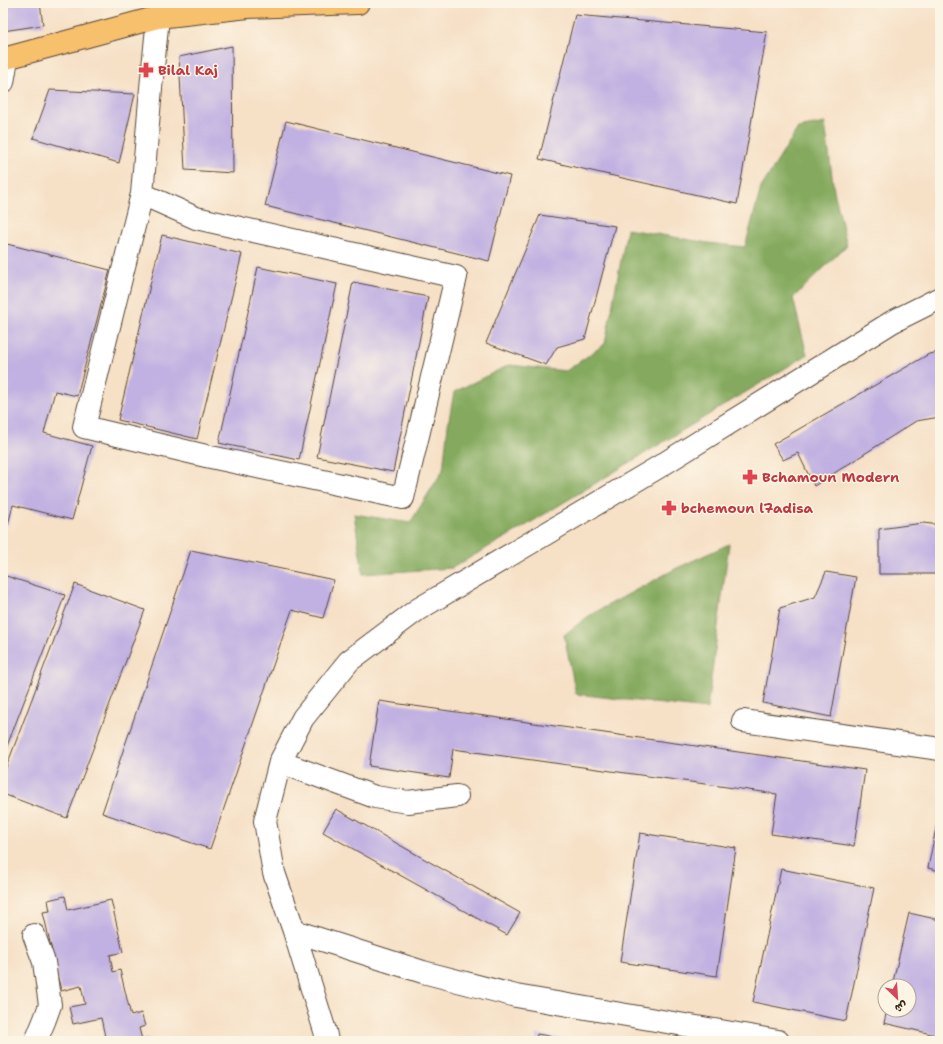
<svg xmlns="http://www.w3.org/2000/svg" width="943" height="1044" viewBox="0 0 943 1044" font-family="'Shantell Sans','Playpen Sans Arabic',sans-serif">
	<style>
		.forest { fill: #85aa5f; stroke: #606a3e }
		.building { fill: #c1b1e2 }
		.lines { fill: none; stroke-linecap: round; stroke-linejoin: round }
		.minor-casing { stroke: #574537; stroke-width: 24 }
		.major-casing { stroke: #574537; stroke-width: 24 }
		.minor { stroke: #fff; stroke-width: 22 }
		.major { stroke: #f7c06c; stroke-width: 22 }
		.labels { text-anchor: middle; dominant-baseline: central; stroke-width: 3; stroke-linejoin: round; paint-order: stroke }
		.health-label { font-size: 14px; font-weight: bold; fill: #be3a42; stroke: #fcf5e5; text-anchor: start }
	</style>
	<rect width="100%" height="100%" fill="#fcf5e5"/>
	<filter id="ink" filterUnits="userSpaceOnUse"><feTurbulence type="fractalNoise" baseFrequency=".025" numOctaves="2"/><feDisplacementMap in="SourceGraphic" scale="8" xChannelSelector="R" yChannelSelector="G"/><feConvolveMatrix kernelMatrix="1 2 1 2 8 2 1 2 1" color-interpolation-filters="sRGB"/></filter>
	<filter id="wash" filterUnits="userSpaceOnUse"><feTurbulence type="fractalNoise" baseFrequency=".012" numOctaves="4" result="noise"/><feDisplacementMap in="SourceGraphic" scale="16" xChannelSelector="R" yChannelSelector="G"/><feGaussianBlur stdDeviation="0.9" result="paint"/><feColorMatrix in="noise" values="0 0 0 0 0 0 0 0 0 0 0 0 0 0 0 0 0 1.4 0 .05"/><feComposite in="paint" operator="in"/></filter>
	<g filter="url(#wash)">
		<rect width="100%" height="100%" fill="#f6e0c6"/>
		<path class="forest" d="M825 123 834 191 847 245 793 298 807 355 520 529 452 568 363 574 354 514 410 523 443 470 448 425 454 392 509 365 566 371 605 344 627 229 708 243 745 247 761 188 798 128Z
			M729 544 707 709 576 694 564 635 590 615 675 569Z"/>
		<g id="blocks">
			<path class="building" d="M3 3H40L43 25 3 31Z
				M575 15 767 32 737 204 539 159Z
				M232 46 233 173 185 170 179 57Z
				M50 90 135 94 119 163 33 138Z
				M286 121 510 176 489 261 265 206Z
				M540 215 615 226 585 339 557 347 546 365 486 343Z
				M162 235 242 254 197 439 118 420Z
				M7 244 110 270 77 396 55 391 44 433 92 446 72 520 13 505 8 525 3 523V258Z
				M258 267 337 284 299 460 219 443Z
				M353 282 428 297 393 472 317 457Z
				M940 352V417L916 421 814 486 798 453 783 460 773 444 929 354Z
				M923 523 940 525V574H879V529Z
				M191 550 334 580 323 618 292 610 210 849 102 813Z
				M826 572 856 577 831 717 763 703 780 608 815 597Z
				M3 575 65 595 5 751 3 750Z
				M75 584 145 610 67 818 3 794V776Z
				M379 701 865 770 854 846 771 834 777 794 453 749 449 778 369 766Z
				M336 809 520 913 507 935 323 832Z
				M939 813H940V871L928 868Z
				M640 833 736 848 717 976 620 962Z
				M781 869 874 888 846 1021 753 1002Z
				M65 896 68 910 111 900 123 952 110 955 113 972 120 970 131 1016 141 1013 145 1026 139 1028 142 1040 148 1038 149 1041H106L101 1018 73 1024 69 1007 85 1004 81 986 61 991 43 912 50 911 48 900Z
				M909 913 940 920V1036L884 1023 887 1010H909V986H892Z
				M537 1034 572 1040V1041H536Z"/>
		</g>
	</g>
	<g filter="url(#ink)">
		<use href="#blocks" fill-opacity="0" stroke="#574537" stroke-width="1"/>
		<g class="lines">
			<g class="minor-casing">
				<path id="minor" d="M3 82 7 59
					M142 194 196 218 456 277 403 498 206 456 84 427 142 194 151 88 158 17
					M743 721 940 749
					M280 762 375 797 408 802 457 796
					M294 931 423 972 516 996 778 1041
					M34 935 44 962 50 1005 45 1019 36 1041
					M327 1041 325 1031 294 931 274 873 265 821 280 762 303 718 349 661 417 610 657 468 892 322 940 298"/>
			</g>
			<g class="major-casing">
				<path id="major" d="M3 59 158 17 248 7 358 3"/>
			</g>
			<use href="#minor" class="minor"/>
			<use href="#major" class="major"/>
		</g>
	</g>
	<defs>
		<g id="pharmacy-bare" transform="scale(1.2)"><path d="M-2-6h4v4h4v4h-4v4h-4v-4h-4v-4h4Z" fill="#e0444e" stroke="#fcf5e5" stroke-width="2.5" paint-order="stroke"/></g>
	</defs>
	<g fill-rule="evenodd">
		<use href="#pharmacy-bare" x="146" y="70"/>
		<use href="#pharmacy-bare" x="750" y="477"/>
		<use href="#pharmacy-bare" x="669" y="508"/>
	</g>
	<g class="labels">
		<g class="health-label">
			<text x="158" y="70">Bilal Kaj</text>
			<text x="762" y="477">Bchamoun Modern</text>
			<text x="681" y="508">bchemoun l7adisa</text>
		</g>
	</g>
	<rect width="943" height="1044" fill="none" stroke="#fcf5e5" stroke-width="16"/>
	<g transform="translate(897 998) rotate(155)"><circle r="19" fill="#fcf5e5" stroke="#afa495"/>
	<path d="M0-3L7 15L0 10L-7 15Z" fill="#d1495b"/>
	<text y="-6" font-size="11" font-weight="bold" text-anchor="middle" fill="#3b2a1e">ش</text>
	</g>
</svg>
